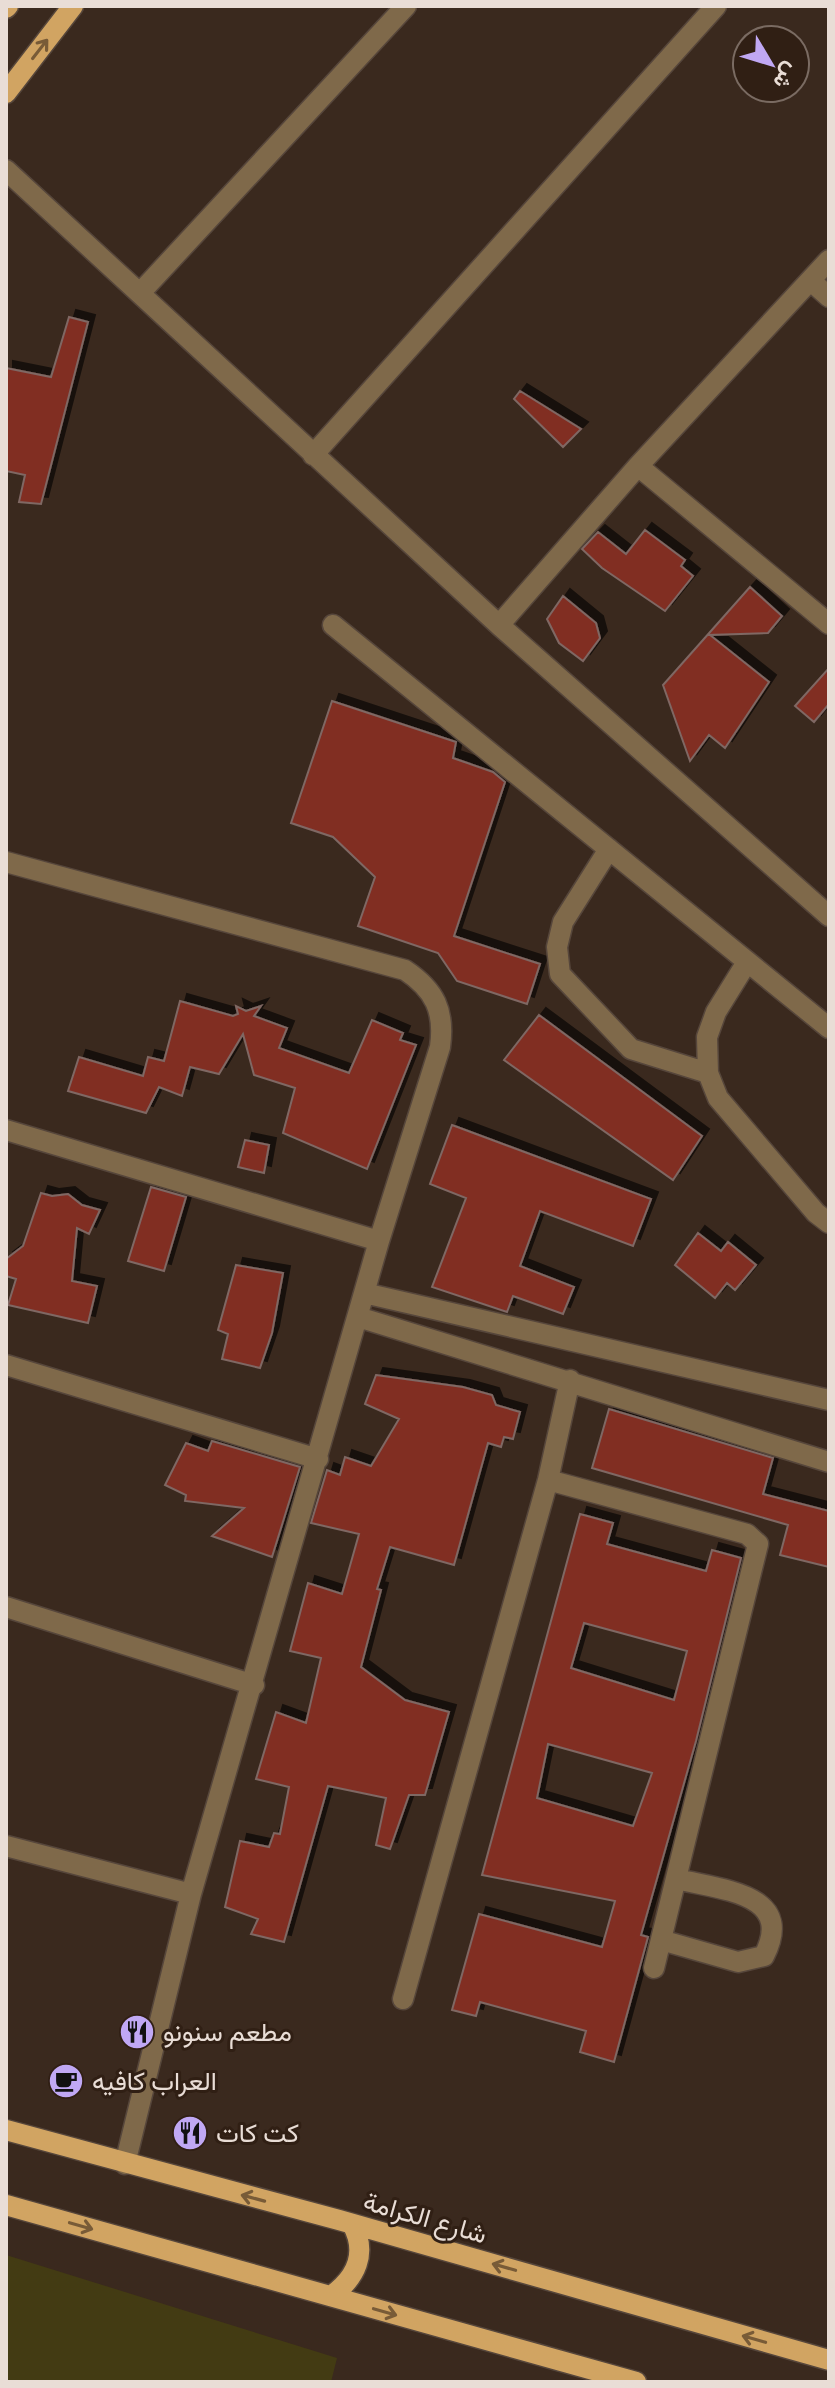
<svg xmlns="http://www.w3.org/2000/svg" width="835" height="2388" viewBox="0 0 835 2388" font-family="Karla,Vazirmatn,sans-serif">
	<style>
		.green { fill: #433b13 }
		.building { fill: #812e24; stroke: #7f6763; stroke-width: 2; fill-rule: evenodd; filter: url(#shadow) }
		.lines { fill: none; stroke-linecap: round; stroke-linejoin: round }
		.minor-casing { stroke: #56463b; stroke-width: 23 }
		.major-casing { stroke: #56463b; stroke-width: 23 }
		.minor { stroke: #7f694a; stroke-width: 20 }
		.major { stroke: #d1a462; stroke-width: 20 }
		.oneway { stroke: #785b37 }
		.labels { text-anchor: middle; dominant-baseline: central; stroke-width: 6; stroke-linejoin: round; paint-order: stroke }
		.poi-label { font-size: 26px; fill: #e9ddd6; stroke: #301f14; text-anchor: start }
		.street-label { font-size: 26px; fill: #e9ddd6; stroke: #301f14 }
	</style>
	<defs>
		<filter id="shadow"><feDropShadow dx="7" dy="-7" stdDeviation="0" flood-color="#0009"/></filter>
	</defs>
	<rect width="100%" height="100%" fill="#3a291e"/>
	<path class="green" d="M6 2255 337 2358 331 2382H6Z"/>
	<path class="building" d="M69 317 88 322 41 504 19 502 25 475 6 471V368L51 377Z
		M520 391 581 429 563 447 514 399Z
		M645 530 685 560 681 566 693 576 665 611 602 568 582 549 598 532 626 554Z
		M750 587 782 616 768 633 710 635 769 682 725 748 709 735 690 761 663 685Z
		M563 596 596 623 600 638 583 661 559 643 547 619Z
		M829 668V704L814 722 795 706Z
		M332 701 456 742 453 758 493 772 505 782 454 936 540 964 527 1004 457 981 438 953 358 926 375 877 333 837 291 823Z
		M180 1001 233 1016 238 1014 236 1006 246 1011 261 1006 254 1016 287 1028 279 1048 349 1073 372 1020 403 1033 400 1040 416 1045 367 1169 283 1133 295 1088 254 1075 243 1034 219 1074 190 1067 182 1096 159 1087 146 1113 68 1091 79 1057 143 1076 148 1057 164 1061Z
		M539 1015 702 1136 673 1180 504 1060Z
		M452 1125 651 1199 633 1246 540 1211 520 1266 574 1287 563 1314 513 1296 507 1312 432 1287 466 1198 430 1184Z
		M245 1140 269 1145 264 1173 238 1167Z
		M151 1187 186 1197 164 1271 128 1261Z
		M41 1193 52 1196 68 1194 82 1205 100 1210 89 1234 77 1228 72 1281 97 1286 88 1323 8 1305 16 1279 6 1276V1259L23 1246Z
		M698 1233 721 1251 728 1242 756 1265 735 1290 727 1283 715 1298 675 1265Z
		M236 1265 283 1273 272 1333 260 1368 222 1359 228 1334 218 1330Z
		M376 1375 463 1387 492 1395 496 1405 520 1412 513 1439 504 1437 501 1447 488 1443 454 1565 390 1547 377 1589 381 1590 361 1667 405 1700 449 1712 425 1795H409L390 1849 376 1845 386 1798 328 1786 284 1942 251 1934 258 1919 225 1907 240 1841 269 1847 274 1833 280 1834 289 1787 256 1779 276 1712 306 1723 321 1658 290 1651 308 1583 342 1594 359 1534 311 1523 327 1470 340 1475 345 1457 371 1466 399 1419 365 1404Z
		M609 1409 773 1458 763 1494 829 1511V1567L780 1555 788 1525 592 1468Z
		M212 1441 300 1467 272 1557 212 1536 244 1508 185 1501 186 1495 165 1485 186 1443 208 1451Z
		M580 1514 613 1523 607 1544 706 1571 712 1550 741 1558 696 1741 641 1935 648 1937 614 2062 580 2052 586 2031 480 2002 476 2016 452 2010 479 1914 602 1947 615 1901 482 1875ZM584 1623 687 1651 674 1700 571 1668ZM548 1744 652 1773 633 1826 537 1798Z"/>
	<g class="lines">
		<g class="minor-casing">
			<path id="minor" d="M6 170 499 625 829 916
				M811 281 829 297
				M140 293 406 6
				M313 455 716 6
				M638 466 829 624
				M333 625 829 1028
				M499 625 638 466 829 260
				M609 849 563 922 557 947 560 974 631 1049 708 1073
				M6 862 405 970C435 990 445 1011 440 1047L379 1241 191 1894 125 2164
				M747 962 716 1012 707 1037 708 1073 718 1098 816 1213 829 1223
				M6 1130 379 1241
				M364 1293 829 1400
				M358 1317 829 1462
				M6 1365 318 1459
				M548 1480 747 1534 758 1544 654 1968
				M6 1607 254 1685
				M6 1846 191 1894
				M661 1940 738 1962 764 1956C796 1893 721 1890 677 1879
				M403 1999 548 1480 570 1380"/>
		</g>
		<g class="major-casing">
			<path id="major" d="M6 8 8 6
				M6 93 73 6
				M6 2130 339 2220 829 2360
				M6 2205 636 2382
				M331 2296C356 2278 368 2253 352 2224"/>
		</g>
		<use href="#minor" class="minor"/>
		<use href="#major" class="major"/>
	</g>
	<defs><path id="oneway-shaft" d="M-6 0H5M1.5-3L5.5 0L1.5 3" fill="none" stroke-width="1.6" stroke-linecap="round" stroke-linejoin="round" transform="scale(2)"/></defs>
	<g class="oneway">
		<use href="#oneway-shaft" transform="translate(40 49) rotate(-52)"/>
		<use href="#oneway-shaft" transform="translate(253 2198) rotate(-165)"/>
		<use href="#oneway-shaft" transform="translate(81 2226) rotate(16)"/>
		<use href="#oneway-shaft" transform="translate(504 2267) rotate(-164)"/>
		<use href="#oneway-shaft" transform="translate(385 2312) rotate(16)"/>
		<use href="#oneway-shaft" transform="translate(754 2339) rotate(-164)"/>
	</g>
	<defs>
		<g id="restaurant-disc" transform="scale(1.8)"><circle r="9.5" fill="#c0a8f4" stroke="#301f14"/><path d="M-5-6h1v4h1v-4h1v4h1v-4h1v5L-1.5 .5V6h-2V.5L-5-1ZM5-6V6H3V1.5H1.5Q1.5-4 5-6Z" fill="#111"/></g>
		<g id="cafe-disc" transform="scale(1.8)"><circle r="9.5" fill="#c0a8f4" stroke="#301f14"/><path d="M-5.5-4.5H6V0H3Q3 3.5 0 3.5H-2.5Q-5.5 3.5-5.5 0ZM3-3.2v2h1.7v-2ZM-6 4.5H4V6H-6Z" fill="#111"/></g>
	</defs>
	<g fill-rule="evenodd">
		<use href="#restaurant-disc" x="137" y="2032"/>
		<use href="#cafe-disc" x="66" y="2081"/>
		<use href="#restaurant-disc" x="190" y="2133"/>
	</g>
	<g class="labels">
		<g class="poi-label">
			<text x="163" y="2032">مطعم سنونو</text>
			<text x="92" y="2081">العراب كافيه</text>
			<text x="216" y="2133">كت كات</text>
		</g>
		<g class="street-label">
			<text transform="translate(425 2218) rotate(16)">شارع الكرامة</text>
		</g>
	</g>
	<rect width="835" height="2388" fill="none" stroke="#e9ddd6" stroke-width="16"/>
	<g transform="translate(771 64) rotate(128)"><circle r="38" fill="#301f14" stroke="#7a6b62" stroke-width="2"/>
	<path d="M0-6L14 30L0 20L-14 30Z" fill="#c0a8f4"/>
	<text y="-12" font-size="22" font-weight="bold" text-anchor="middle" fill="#e9ddd6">ش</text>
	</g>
</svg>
